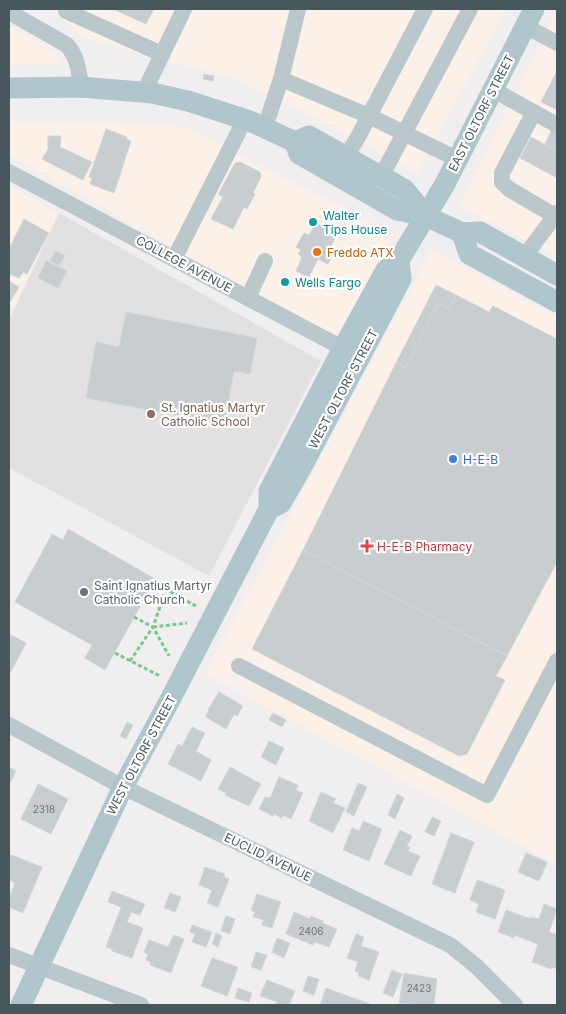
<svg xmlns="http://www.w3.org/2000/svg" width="566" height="1014" viewBox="0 0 566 1014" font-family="Inter,sans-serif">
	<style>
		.commercial { fill: #fbf1e8 }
		.education { fill: #e2e0e0 }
		.building { fill: #c8cdd0; stroke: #d3d7da }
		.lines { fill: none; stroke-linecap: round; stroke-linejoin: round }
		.path { stroke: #77ca8c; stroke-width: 3; stroke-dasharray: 4 2.5; stroke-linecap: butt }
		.minor { stroke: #bac7cb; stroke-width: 16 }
		.major { stroke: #afc6cd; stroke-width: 21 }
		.culture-dot { fill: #0f9aa8; stroke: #fff; stroke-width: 2 }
		.food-dot { fill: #e8710a; stroke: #fff; stroke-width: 2 }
		.education-dot { fill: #8d6e63; stroke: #fff; stroke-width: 2 }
		.shop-dot { fill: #3f7fe0; stroke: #fff; stroke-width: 2 }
		.health-dot { fill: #e0444e; stroke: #fff; stroke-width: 2 }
		.worship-dot { fill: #6b7280; stroke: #fff; stroke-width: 2 }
		.labels { text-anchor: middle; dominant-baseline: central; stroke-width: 4.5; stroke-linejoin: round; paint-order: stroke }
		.number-label { font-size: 10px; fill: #677478 }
		.street-label { font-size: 12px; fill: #47575b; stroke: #fff }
		.culture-label { font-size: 12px; fill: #0d838f; stroke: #fff; text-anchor: start }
		.food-label { font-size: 12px; fill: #c56008; stroke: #fff; text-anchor: start }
		.education-label { font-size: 12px; fill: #785e54; stroke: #fff; text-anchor: start }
		.shop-label { font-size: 12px; fill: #366cbe; stroke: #fff; text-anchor: start }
		.health-label { font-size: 12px; fill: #be3a42; stroke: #fff; text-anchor: start }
		.worship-label { font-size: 12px; fill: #5b616d; stroke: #fff; text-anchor: start }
	</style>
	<rect width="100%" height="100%" fill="#f1eeef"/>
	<path class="commercial" d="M55 9H506L417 173 320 120 236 79 84 38 54 12Z
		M557 10V257L459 205Z
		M9 26 59 53 61 59 60 62 55 64H9Z
		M9 121 147 123 186 128 394 234 336 339 9 155Z
		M9 186 59 213 15 308 9 305Z
		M432 249 557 317V864L205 674Z"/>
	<path class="education" d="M59 213 321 361 209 576 9 468V320Z"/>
	<path class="building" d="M113 9H154L146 24Z
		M557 71V110L541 102Z
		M204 74 214 76 213 81 203 79Z
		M557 119V151L545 144Z
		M106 129 127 137 126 139 131 141 114 193 90 184 92 178 89 177Z
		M48 136H61L60 147 92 162 83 180 42 159 48 149Z
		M531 137 557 151V178L520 158Z
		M240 162 260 172 261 177 253 193 255 194 247 209 244 207 233 229 211 219 223 197 219 195V193L235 163Z
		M24 219 49 233 27 274 23 272 19 278 9 274V249Z
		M316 223 337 234 331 246 336 249 328 264 318 259 309 277 296 271 302 257 298 254 301 250 296 247 304 233 309 235Z
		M55 251 65 255 59 266 50 261Z
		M46 261 67 271 58 288 38 278Z
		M282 278 290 282 287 287 280 283Z
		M9 281 19 287 10 302 9 301Z
		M436 285 456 295 449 309 438 303 405 368 396 363Z
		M456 295 489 312 493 306 557 339V562L507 656 303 550 396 363 405 368 438 303 449 309Z
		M126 312 257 338 250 374 234 371 224 424 86 398 96 342 119 347Z
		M68 529 155 579 105 670 85 658 92 645 15 602 52 534 63 540Z
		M303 550 507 656 496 676 505 680 467 754 459 756 252 649Z
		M9 634 26 643 9 675Z
		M219 692 243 706 237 716 234 714 226 729 206 717 209 708Z
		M273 713 286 720 282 727 269 720Z
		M127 722 133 725 126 739 120 736Z
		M192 727 205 733 196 751 211 760 201 781 168 764 178 744 182 746Z
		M269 741 284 748 276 765 261 757Z
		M9 767 16 771 9 785Z
		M230 767 261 784 249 806 225 795 226 793 218 789Z
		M279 777 298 785 296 790 303 793 291 819 283 815 282 818 274 814 273 816 259 809 265 797 270 798Z
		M358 783 367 787 354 816 346 812Z
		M38 784 68 799 51 834 21 819Z
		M321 792 336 799 333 803 345 808 333 833 309 821Z
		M397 794 404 798 395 819 388 815Z
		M432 817 441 821 434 836 425 832Z
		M363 821 382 829 369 861 343 850 352 828 359 831Z
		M400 830 412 836 407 846 410 848 408 851 420 856 411 876 384 864Z
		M451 833 474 842 455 893 432 884Z
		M526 853 547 862 539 881 518 872Z
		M9 854 42 867 23 913 9 907V898L15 883 9 880Z
		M205 867 225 874 224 877 229 879 218 907 207 903 212 890 199 885Z
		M477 880 505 890 495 919 476 912 479 904 470 900Z
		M112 891 145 904 140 915 131 912 127 922 143 928 132 958 112 951V949L106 947 121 907 108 902Z
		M170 893 181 897 175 912 164 908Z
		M257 894 281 902 272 928 262 925 264 920 253 917 255 912 251 910Z
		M544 904 557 909 549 932 557 935V969L552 967 551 969 532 962 538 944 514 935V938L498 932 506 910 531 919V917L539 919Z
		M294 912 310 919 311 916 323 921 322 923 337 929 329 947 315 942 313 945 286 934Z
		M226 916 235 919 230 934 221 931Z
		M192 925 212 932 206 947 192 942 195 934 190 932Z
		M216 933 222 936 218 947 212 944Z
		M356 934 364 937 361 946 379 952 369 980 358 976 359 972 355 971 358 962 347 958Z
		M174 935 184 939 171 973 150 965 151 962 146 960 148 954 144 952 149 940 168 947Z
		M277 938 290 943 284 958 272 952Z
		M256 952 267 955 261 970 251 967Z
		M212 958 238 967 227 996 201 986Z
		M392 970 402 974 393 997 383 993Z
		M404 973 437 979 434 1005 399 1003Z
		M308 976 319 979 314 995 303 991Z
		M267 980 295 991 289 1005H276L277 1002 260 996Z
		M238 988 252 993 249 1002 235 998Z
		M326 988 370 1004 369 1005H320Z"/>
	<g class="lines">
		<path class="path" d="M153 582 196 606
			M134 617 153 627 169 656
			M153 627 187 623
			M115 653 160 676
			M130 661 153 627 166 589"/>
		<path class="minor" d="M66 11 162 54
			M9 12 67 45C78 58 79 71 81 87
			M525 26 557 43
			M281 79 369 116 457 159
			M492 89 555 124
			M144 92 184 9
			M534 112 502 173V182L509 189 555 216
			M265 127 281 79 298 9
			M346 157 358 137 425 9
			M9 172 352 353
			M381 177 470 9
			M524 257 557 213
			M174 259 245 119
			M248 298 265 261
			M239 666 487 795 557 661
			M9 725 123 787 450 945 476 966 515 1005
			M9 955 141 1005"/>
		<path class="major" d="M9 88 81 87 152 93 188 101 250 121 295 142 299 154 397 210 426 216 462 233 480 232 557 275
			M295 142 309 136 405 190 426 216
			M462 233 469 254 557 302
			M269 509 281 503 300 470 401 279 399 260
			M21 1005 123 787 171 698 269 509V491L343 348 386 270 399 260 445 184 534 9"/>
	</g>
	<g class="culture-dot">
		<circle cx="313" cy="222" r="5"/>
		<circle cx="285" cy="282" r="5"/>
	</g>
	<circle class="food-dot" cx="317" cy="252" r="5"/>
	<circle class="education-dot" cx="151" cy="414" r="5"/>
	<circle class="shop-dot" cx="453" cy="459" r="5"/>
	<path class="health-dot" d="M364.5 538.5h5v5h5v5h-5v5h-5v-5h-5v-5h5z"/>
	<circle class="worship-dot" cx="84" cy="592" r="5"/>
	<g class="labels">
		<g class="number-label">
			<text x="44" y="809">2318</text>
			<text x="311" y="931">2406</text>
			<text x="419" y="988">2423</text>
		</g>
		<g class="street-label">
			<text transform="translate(481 113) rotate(-63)">EAST OLTORF STREET</text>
			<text transform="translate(184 264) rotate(28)">COLLEGE AVENUE</text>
			<text transform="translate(343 389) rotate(-62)">WEST OLTORF STREET</text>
			<text transform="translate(141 755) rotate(-62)">WEST OLTORF STREET</text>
			<text transform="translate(268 857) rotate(26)">EUCLID AVENUE</text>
		</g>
		<g class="culture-label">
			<text x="323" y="215">Walter<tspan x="323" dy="14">Tips House</tspan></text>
			<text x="295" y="282">Wells Fargo</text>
		</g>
		<g class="food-label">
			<text x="327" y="252">Freddo ATX</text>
		</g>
		<g class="education-label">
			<text x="161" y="407">St. Ignatius Martyr<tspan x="161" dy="14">Catholic School</tspan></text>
		</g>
		<g class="shop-label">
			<text x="463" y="459">H-E-B</text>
		</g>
		<g class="health-label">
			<text x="377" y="546">H-E-B Pharmacy</text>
		</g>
		<g class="worship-label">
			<text x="94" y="585">Saint Ignatius Martyr<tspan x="94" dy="14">Catholic Church</tspan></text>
		</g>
	</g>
	<rect width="566" height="1014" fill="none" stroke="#47575b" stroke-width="20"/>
</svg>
